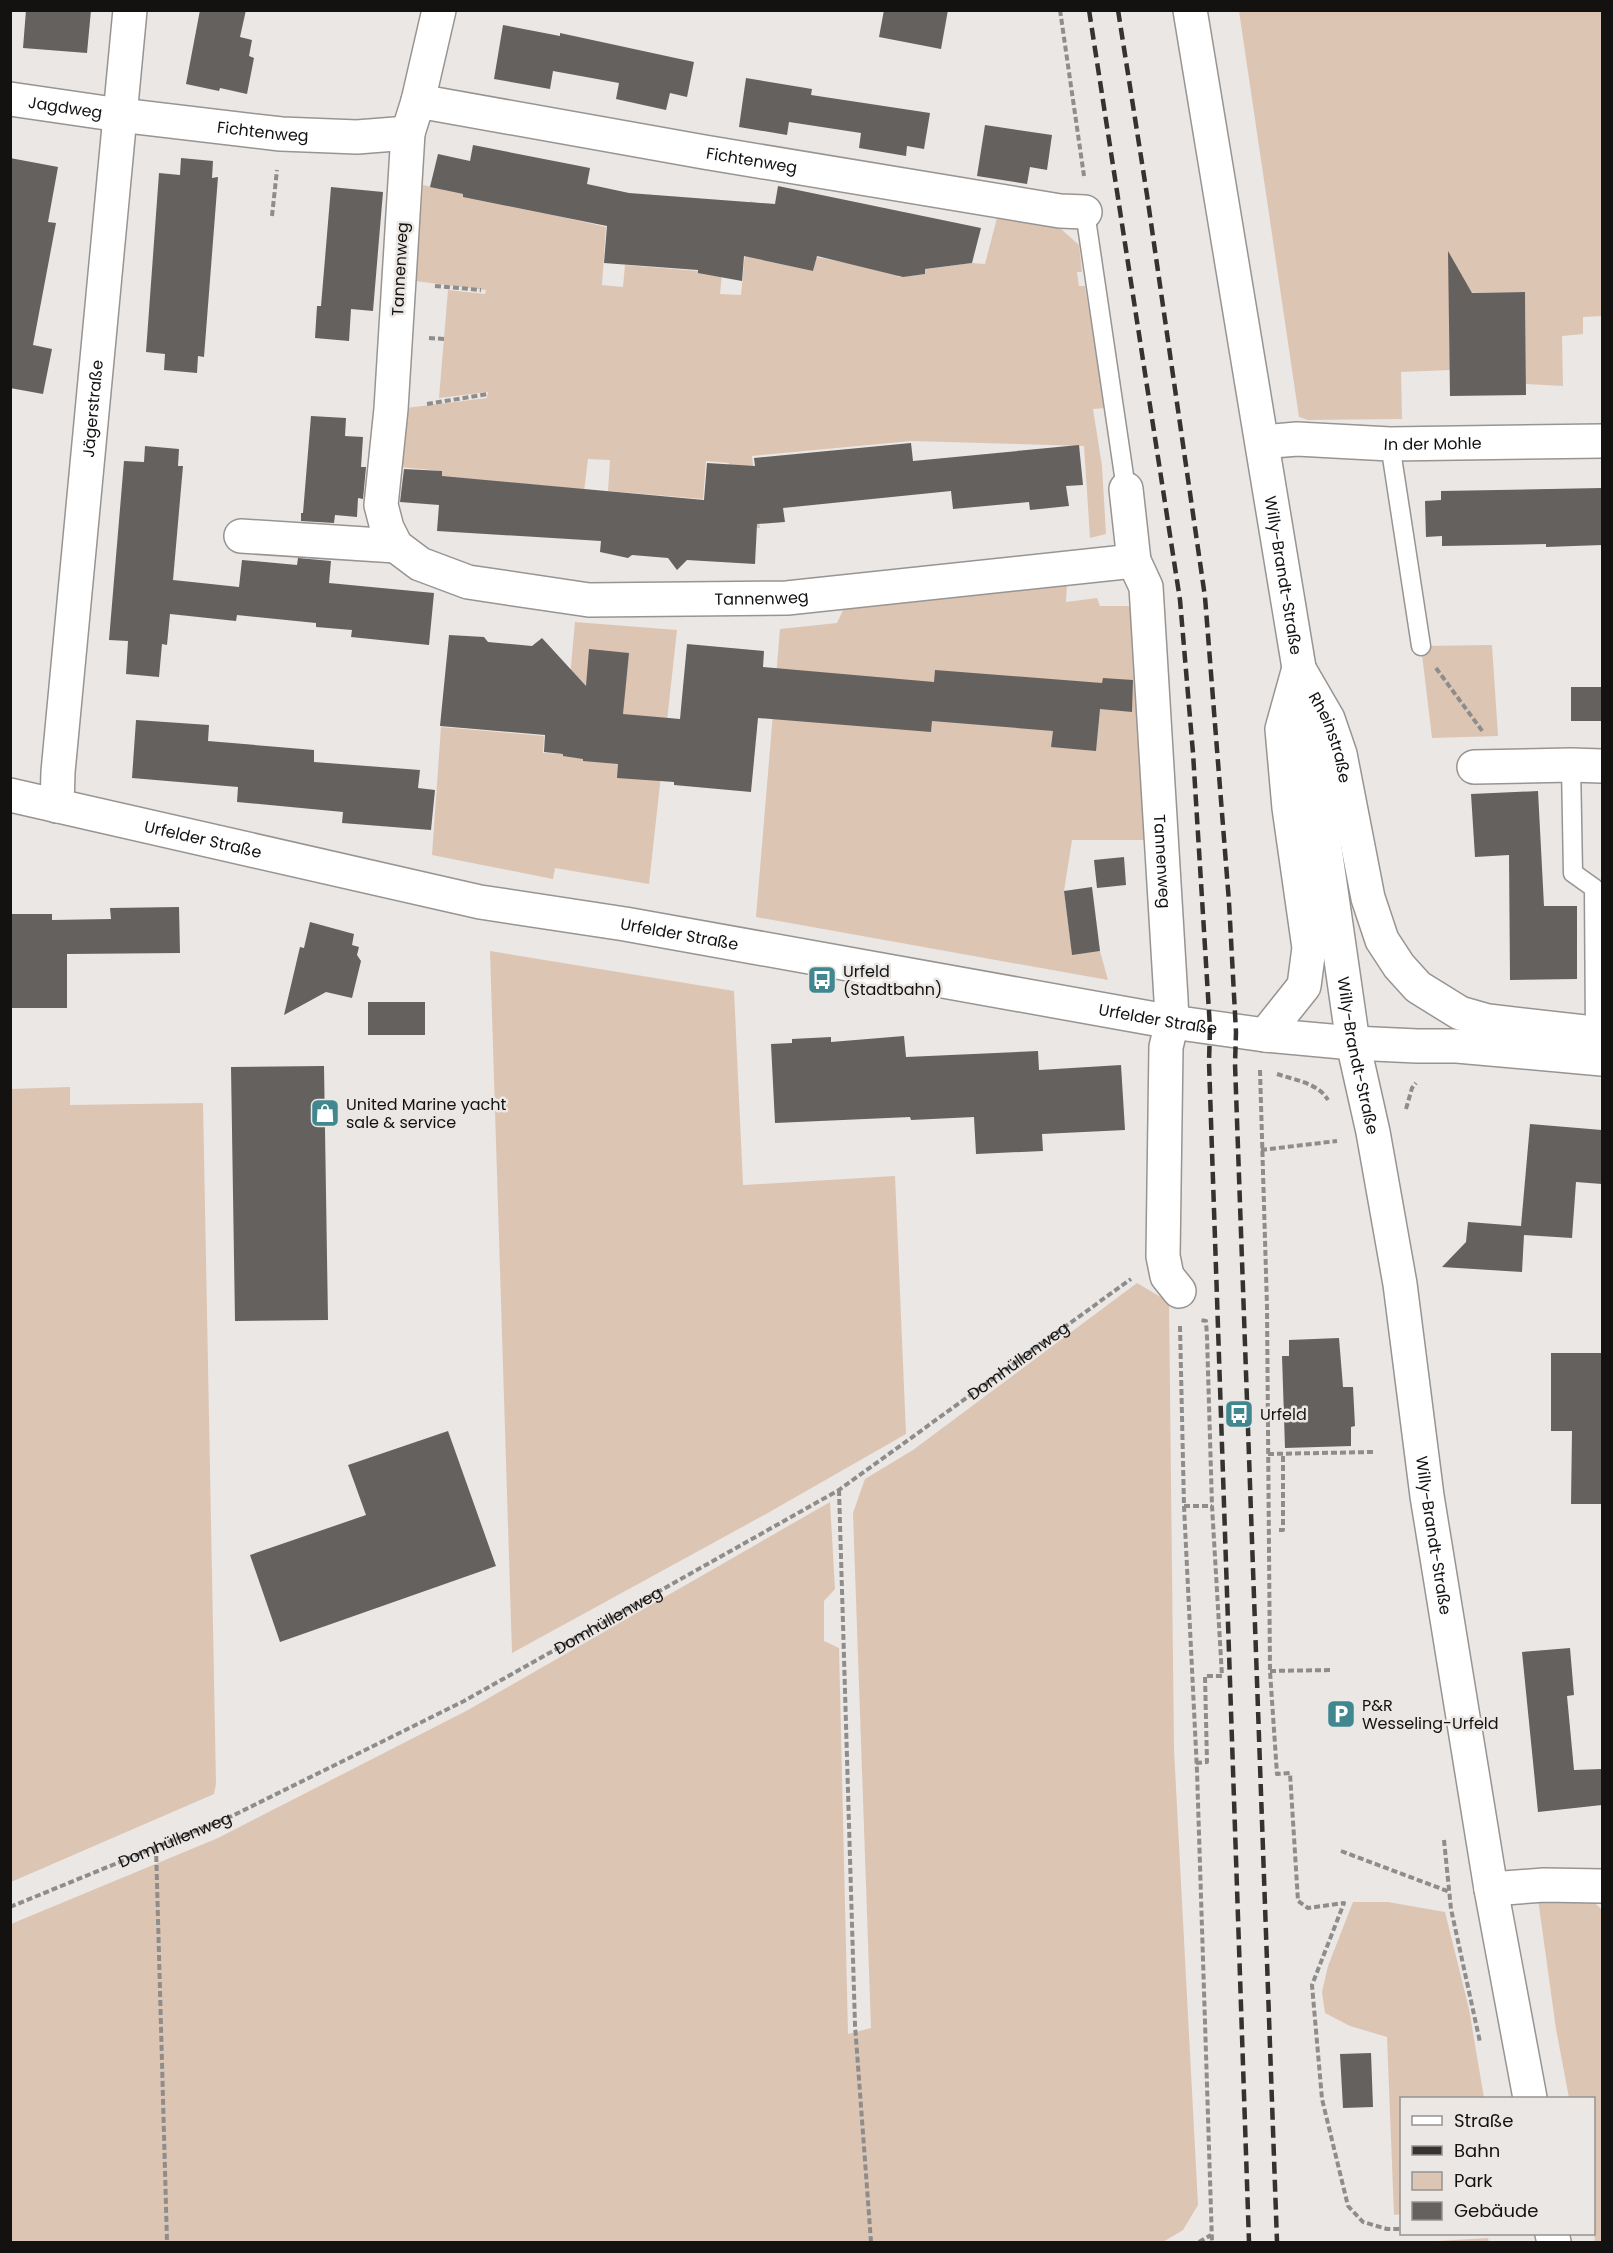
<svg xmlns="http://www.w3.org/2000/svg" width="1613" height="2253" viewBox="0 0 1613 2253" font-family="Poppins,sans-serif">
	<style>
		.green { fill: #ddc5b4 }
		.building { fill: #65615f }
		.lines { fill: none; stroke-linecap: round; stroke-linejoin: round }
		.lane-casing { stroke: #989491; stroke-width: 21 }
		.street-casing { stroke: #989491; stroke-width: 36 }
		.secondary-casing { stroke: #989491; stroke-width: 36 }
		.path { stroke: #8f8d8b; stroke-width: 4; stroke-dasharray: 6 3; stroke-linecap: butt }
		.lane { stroke: #fff; stroke-width: 18 }
		.street { stroke: #fff; stroke-width: 33 }
		.secondary { stroke: #fff; stroke-width: 33 }
		.rail { stroke: #343332; stroke-width: 4.5; stroke-dasharray: 12 6; stroke-linecap: butt }
		.labels { text-anchor: middle; dominant-baseline: central; stroke-width: 5; stroke-linejoin: round; paint-order: stroke }
		.street-label { font-size: 16px; fill: #131211; stroke: #ebe7e4 }
		.poi-label { font-size: 16px; fill: #131211; stroke: #ebe7e4; text-anchor: start }
	</style>
	<rect width="100%" height="100%" fill="#ebe7e4"/>
	<path class="green" d="M1239 11H1602V316L1583 317V334L1562 336 1563 386 1526 384 1525 292 1449 293 1450 370 1401 372 1402 419 1308 420 1299 417Z
		M423 185 606 227 602 285 623 287 625 265 722 273 720 294 741 295 750 201 774 208 764 260 813 271 816 257 842 262 901 265 898 277 925 274V269L972 263 985 264 998 214 1061 229 1079 245 1082 272H1077L1079 286H1085L1105 408 1093 409 1102 466 1106 534 1090 538 1084 446 911 441 752 456 760 528 724 527 729 463 706 461 703 499 608 491 610 460 588 459 583 500 561 487 442 477V471L400 467 406 408 487 398 488 392 439 398 448 290 485 294 486 290 415 281Z
		M1067 583 1066 602 1097 598 1100 606H1132L1146 840H1072L1064 891 1072 954 1100 951 1108 980 756 917 780 629 837 623 844 608Z
		M575 622 677 630 649 884 555 868 553 879 432 855 441 727 544 736 543 753 563 754Z
		M1492 645 1498 736 1432 738 1421 646Z
		M490 951 734 991 743 1185 895 1176 906 1434 766 1514 512 1653Z
		M70 1087V1105L203 1103 216 1784 214 1794 11 1882V1089Z
		M1137 1283 1169 1302 1174 1750 1198 2205 1183 2230 1163 2242H11V1924L218 1838 468 1710 830 1502 835 1589 824 1601V1641L839 1648 848 2034 871 2028 853 1513 865 1479 913 1450Z
		M1538 1899H1591L1602 1910V2242H1595L1594 2233V2098H1569L1556 2029Z
		M1353 1902H1388L1445 1912 1469 2009 1484 2098H1402L1401 2214 1394 2215 1387 2037 1350 2026 1325 2013 1322 1992 1328 1966Z
		M1488 2238 1489 2242H1415H1420Z"/>
	<path class="building" d="M26 10H91L87 53 23 48Z
		M200 10H246L240 37 252 40 249 56 254 58 247 94 220 88 219 91 186 84Z
		M884 10H948L941 49 879 37Z
		M503 25 560 36V33L694 62 687 97 670 93 666 110 616 99 619 83 553 71 550 89 494 79Z
		M746 78 812 89 811 95 930 113 924 149 907 146 906 156 859 148 861 133 789 122 787 135 739 127Z
		M985 125 1052 135 1047 170 1030 167 1027 184 977 176Z
		M473 145 590 168 587 184 629 193 775 204 778 186 981 228 972 263 925 269V274L903 277 817 256 813 271 744 256 742 281 698 273V270L604 263 607 226 463 197V194L430 187 438 154 470 161Z
		M10 158 58 167 48 222 56 223 33 345 52 349 43 394 10 388Z
		M181 158 213 161 212 178 218 177 204 357 198 356 197 373 164 370 165 354 146 352 159 173 180 175Z
		M331 187 383 192 373 311 351 309 349 341 315 338 317 306H321Z
		M1448 251 1472 293 1525 292 1526 395 1450 396Z
		M311 416 346 418 345 436 363 437 361 467H366L363 499 358 498 357 517 335 515 334 523 301 521V513H303Z
		M911 443 913 461 1079 445 1083 485 1066 486 1069 506 1030 510 1029 502 953 509 951 491 783 508 785 522 757 524 755 564 687 560 677 570 668 558 632 555 628 558 600 552 601 541 437 531 439 505 400 502 404 469 442 471V476L704 500 707 463 755 466 754 458Z
		M145 446 179 449 178 466H183L173 580 239 587 242 560 297 565 298 558 331 561 329 583 434 593 429 645 351 637 352 630 316 627V623L237 615 236 621 170 614 167 645 162 644 159 677 126 674 128 641 109 640 124 461 144 462Z
		M1602 488V545L1546 547V544L1442 546V536L1426 537 1425 501 1441 500V491Z
		M449 635 484 637 488 642 532 646 542 638 586 686 589 649 629 653 623 714 680 719 687 644 764 651 763 667 934 682 935 670 1102 683 1103 678 1133 680 1132 712 1100 709 1096 751 1051 747 1053 731 932 721 931 732 758 718 751 792 674 785V782L617 778 618 764 583 761V759L563 756V754L544 752 545 735 440 726Z
		M1571 687H1602V721H1571Z
		M136 720 209 725 208 741 314 750V762L420 770 418 788 435 790 431 830 342 823 343 812 237 802 238 787 132 778Z
		M1538 791 1544 906H1577V979L1510 980 1509 855 1475 857 1471 794Z
		M1124 857 1126 885 1097 888 1094 860Z
		M1092 887 1100 951 1072 955 1064 891Z
		M179 907 180 953 67 954V1008H10V914H52V920L111 919 110 908Z
		M310 922 354 934 352 945 359 947 357 955 361 961 352 998 326 992 284 1015 300 947 304 948Z
		M368 1002H425V1035H368Z
		M904 1036 906 1057 1038 1051 1039 1070 1121 1065 1125 1130 1042 1134 1043 1151 976 1154 974 1117 911 1120 910 1117 775 1123 771 1044 792 1043V1039L831 1037V1042Z
		M324 1066 328 1320 235 1321 231 1067Z
		M1530 1124 1602 1130V1184L1576 1182 1572 1238 1524 1235 1522 1272 1442 1267 1466 1242 1468 1222 1521 1226Z
		M1339 1338 1343 1387H1353L1355 1426 1351 1427V1446L1285 1448 1282 1356H1289V1340Z
		M1551 1353H1602V1504H1571L1572 1431H1551Z
		M448 1431 496 1566 280 1642 250 1555 366 1515 348 1465Z
		M1570 1648 1574 1695 1567 1696 1574 1770 1602 1769V1805L1538 1812 1522 1652Z
		M1371 2053 1373 2107 1343 2108 1340 2054Z"/>
	<g class="lines">
		<g class="lane-casing">
			<path id="lane" d="M1085 212 1126 489
				M1390 444 1421 646
				M1571 765 1573 873 1594 888 1595 1032"/>
		</g>
		<g class="street-casing">
			<g id="street">
				<path id="s2" d="M439 10 418 101 408 133 391 409 381 505 387 528 396 546 420 564 468 582 589 600 787 598 1134 561"/>
				<path id="s3" d="M10 99 120 115 281 134 357 137 408 133"/>
				<path id="s4" d="M418 101 704 152 1060 211 1085 212"/>
				<path id="s5" d="M1262 442 1297 439 1390 444 1602 441"/>
				<path id="s6" d="M1126 489 1134 561 1146 587 1171 999 1172 1022 1166 1047 1163 1256 1167 1276 1179 1291"/>
				<path d="M241 536 396 546"/>
				<path id="s7" d="M1299 669 1328 719 1340 754 1368 898 1382 940 1399 966 1418 987 1460 1013 1488 1021 1602 1034"/>
				<path d="M1474 767 1571 765 1602 766"/>
				<path id="s8" d="M57 806 58 772 130 10"/>
				<path d="M1265 1035 1304 986 1309 948 1289 808 1282 729 1299 668"/>
				<path d="M1353 1043 1417 1046H1457L1602 1059"/>
				<path d="M1491 1889 1544 1885 1602 1886"/>
			</g>
		</g>
		<g class="secondary-casing">
			<g id="secondary">
				<path id="s9" d="M1190 10 1299 668 1353 1043 1373 1132 1400 1284 1427 1496 1491 1889 1530 2098"/>
				<path id="s10" d="M10 795 480 902 625 924 1172 1022 1265 1035 1353 1043"/>
				<path d="M1552 2234 1554 2242"/>
			</g>
		</g>
		<g class="path">
			<path d="M1060 10 1084 176"/>
			<path d="M272 216 277 170"/>
			<path d="M435 286 481 290"/>
			<path d="M429 338 444 339"/>
			<path d="M427 404 488 394"/>
			<path d="M1436 668 1483 732"/>
			<path d="M1260 1070 1267 1307 1270 1671 1277 1774 1290 1773 1298 1901 1308 1908 1344 1903 1312 1985 1322 2099 1348 2206 1363 2222 1387 2229H1402"/>
			<path d="M1277 1074C1295 1080 1318 1083 1328 1100"/>
			<path d="M1406 1109 1412 1088 1416 1083"/>
			<path d="M1261 1150 1337 1141"/>
			<path d="M1180 1326 1184 1506 1197 1771 1212 2242"/>
			<path d="M1268 1454 1373 1452"/>
			<path d="M839 1490 855 2025 871 2242"/>
			<path d="M1184 1506H1212"/>
			<path d="M1279 1530H1283V1455"/>
			<path d="M1270 1671 1332 1670"/>
			<path d="M1196 1763 1207 1762 1205 1676H1222L1212 1506 1207 1337 1206 1321 1201 1320"/>
			<path d="M1444 1840 1451 1909 1480 2042"/>
			<path d="M156 1847 167 2242"/>
			<path d="M1341 1851 1450 1892"/>
			<path id="s1" d="M10 1907 232 1816 464 1701 839 1490 1131 1279"/>
			<path d="M1199 2242 1211 2235"/>
		</g>
		<use href="#lane" class="lane"/>
		<use href="#street" class="street"/>
		<use href="#secondary" class="secondary"/>
		<path class="rail" d="M1089 10 1180 600 1193 753 1210 1028 1209 1062 1249 2242
			M1118 10 1147 195 1205 597 1229 902 1236 1032 1235 1064 1277 2242"/>
	</g>
	<defs>
		<g id="bus-square" transform="scale(1.5)"><rect x="-9" y="-9" width="18" height="18" rx="4" fill="#408790" stroke="#ebe7e4"/><path d="M-5-6H5V4H4V6H2V4H-2V6H-4V4H-5ZM-3.5-4V0h7V-4ZM-3.5 1.2v1.5H-2V1.2ZM2 1.2v1.5H3.5V1.2Z" fill="#fff"/></g>
		<g id="shop-square" transform="scale(1.5)"><rect x="-9" y="-9" width="18" height="18" rx="4" fill="#408790" stroke="#ebe7e4"/><path d="M-5-2.5h2.3a2.7 3.5 0 0 1 5.4 0H5L5.5 6h-11ZM-1.5-2.5h3a1.5 2.3 0 0 0-3 0Z" fill="#fff"/></g>
		<g id="parking-square" transform="scale(1.5)"><rect x="-9" y="-9" width="18" height="18" rx="4" fill="#408790" stroke="#ebe7e4"/><path d="M-3.5-5.5H1a3.5 3.5 0 0 1 0 7H-1V5.5H-3.5ZM-1-3.4V-.6H.8a1.4 1.4 0 0 0 0-2.8Z" fill="#fff"/></g>
	</defs>
	<g fill-rule="evenodd">
		<use href="#bus-square" x="822" y="980"/>
		<use href="#shop-square" x="325" y="1113"/>
		<use href="#bus-square" x="1239" y="1414"/>
		<use href="#parking-square" x="1341" y="1714"/>
	</g>
	<g class="labels">
		<g class="street-label">
			<text stroke="none"><textPath href="#s3" startOffset="56">Jagdweg</textPath></text>
			<text stroke="none"><textPath href="#s3" startOffset="255">Fichtenweg</textPath></text>
			<text stroke="none"><textPath href="#s4" startOffset="339">Fichtenweg</textPath></text>
			<text transform="translate(400 269) rotate(-87)">Tannenweg</text>
			<text stroke="none"><textPath href="#s8" startOffset="399">Jägerstraße</textPath></text>
			<text stroke="none"><textPath href="#s5" startOffset="171">In der Mohle</textPath></text>
			<text stroke="none"><textPath href="#s9" startOffset="573">Willy-Brandt-Straße</textPath></text>
			<text stroke="none"><textPath href="#s2" startOffset="920">Tannenweg</textPath></text>
			<text stroke="none"><textPath href="#s7" startOffset="76">Rheinstraße</textPath></text>
			<text stroke="none"><textPath href="#s10" startOffset="198">Urfelder Straße</textPath></text>
			<text stroke="none"><textPath href="#s6" startOffset="376">Tannenweg</textPath></text>
			<text stroke="none"><textPath href="#s10" startOffset="684">Urfelder Straße</textPath></text>
			<text stroke="none"><textPath href="#s10" startOffset="1170">Urfelder Straße</textPath></text>
			<text stroke="none"><textPath href="#s9" startOffset="1059">Willy-Brandt-Straße</textPath></text>
			<text stroke="none"><textPath href="#s1" startOffset="1150">Domhüllenweg</textPath></text>
			<text stroke="none"><textPath href="#s9" startOffset="1545">Willy-Brandt-Straße</textPath></text>
			<text stroke="none"><textPath href="#s1" startOffset="664">Domhüllenweg</textPath></text>
			<text stroke="none"><textPath href="#s1" startOffset="178">Domhüllenweg</textPath></text>
		</g>
		<g class="poi-label">
			<text x="843" y="971">Urfeld<tspan x="843" dy="18">(Stadtbahn)</tspan></text>
			<text x="346" y="1104">United Marine yacht<tspan x="346" dy="18">sale &amp; service</tspan></text>
			<text x="1260" y="1414">Urfeld</text>
			<text x="1362" y="1705">P&amp;R<tspan x="1362" dy="18">Wesseling-Urfeld</tspan></text>
		</g>
	</g>
	<rect width="1613" height="2253" fill="none" stroke="#131211" stroke-width="24"/>
	<rect x="1400" y="2097" width="195" height="138" fill="#ebe7e4" stroke="#959290" stroke-width="1.5"/>
	<rect x="1412" y="2116" width="30" height="9" fill="#ffffff" stroke="#959290" stroke-width="1.5"/>
	<text x="1454" y="2127" font-size="18" fill="#131211">Straße</text>
	<rect x="1412" y="2146" width="30" height="9" fill="#343332" stroke="#959290" stroke-width="1.5"/>
	<text x="1454" y="2157" font-size="18" fill="#131211">Bahn</text>
	<rect x="1412" y="2172" width="30" height="18" fill="#ddc5b4" stroke="#959290" stroke-width="1.5"/>
	<text x="1454" y="2187" font-size="18" fill="#131211">Park</text>
	<rect x="1412" y="2202" width="30" height="18" fill="#65615f" stroke="#959290" stroke-width="1.5"/>
	<text x="1454" y="2217" font-size="18" fill="#131211">Gebäude</text>
</svg>
